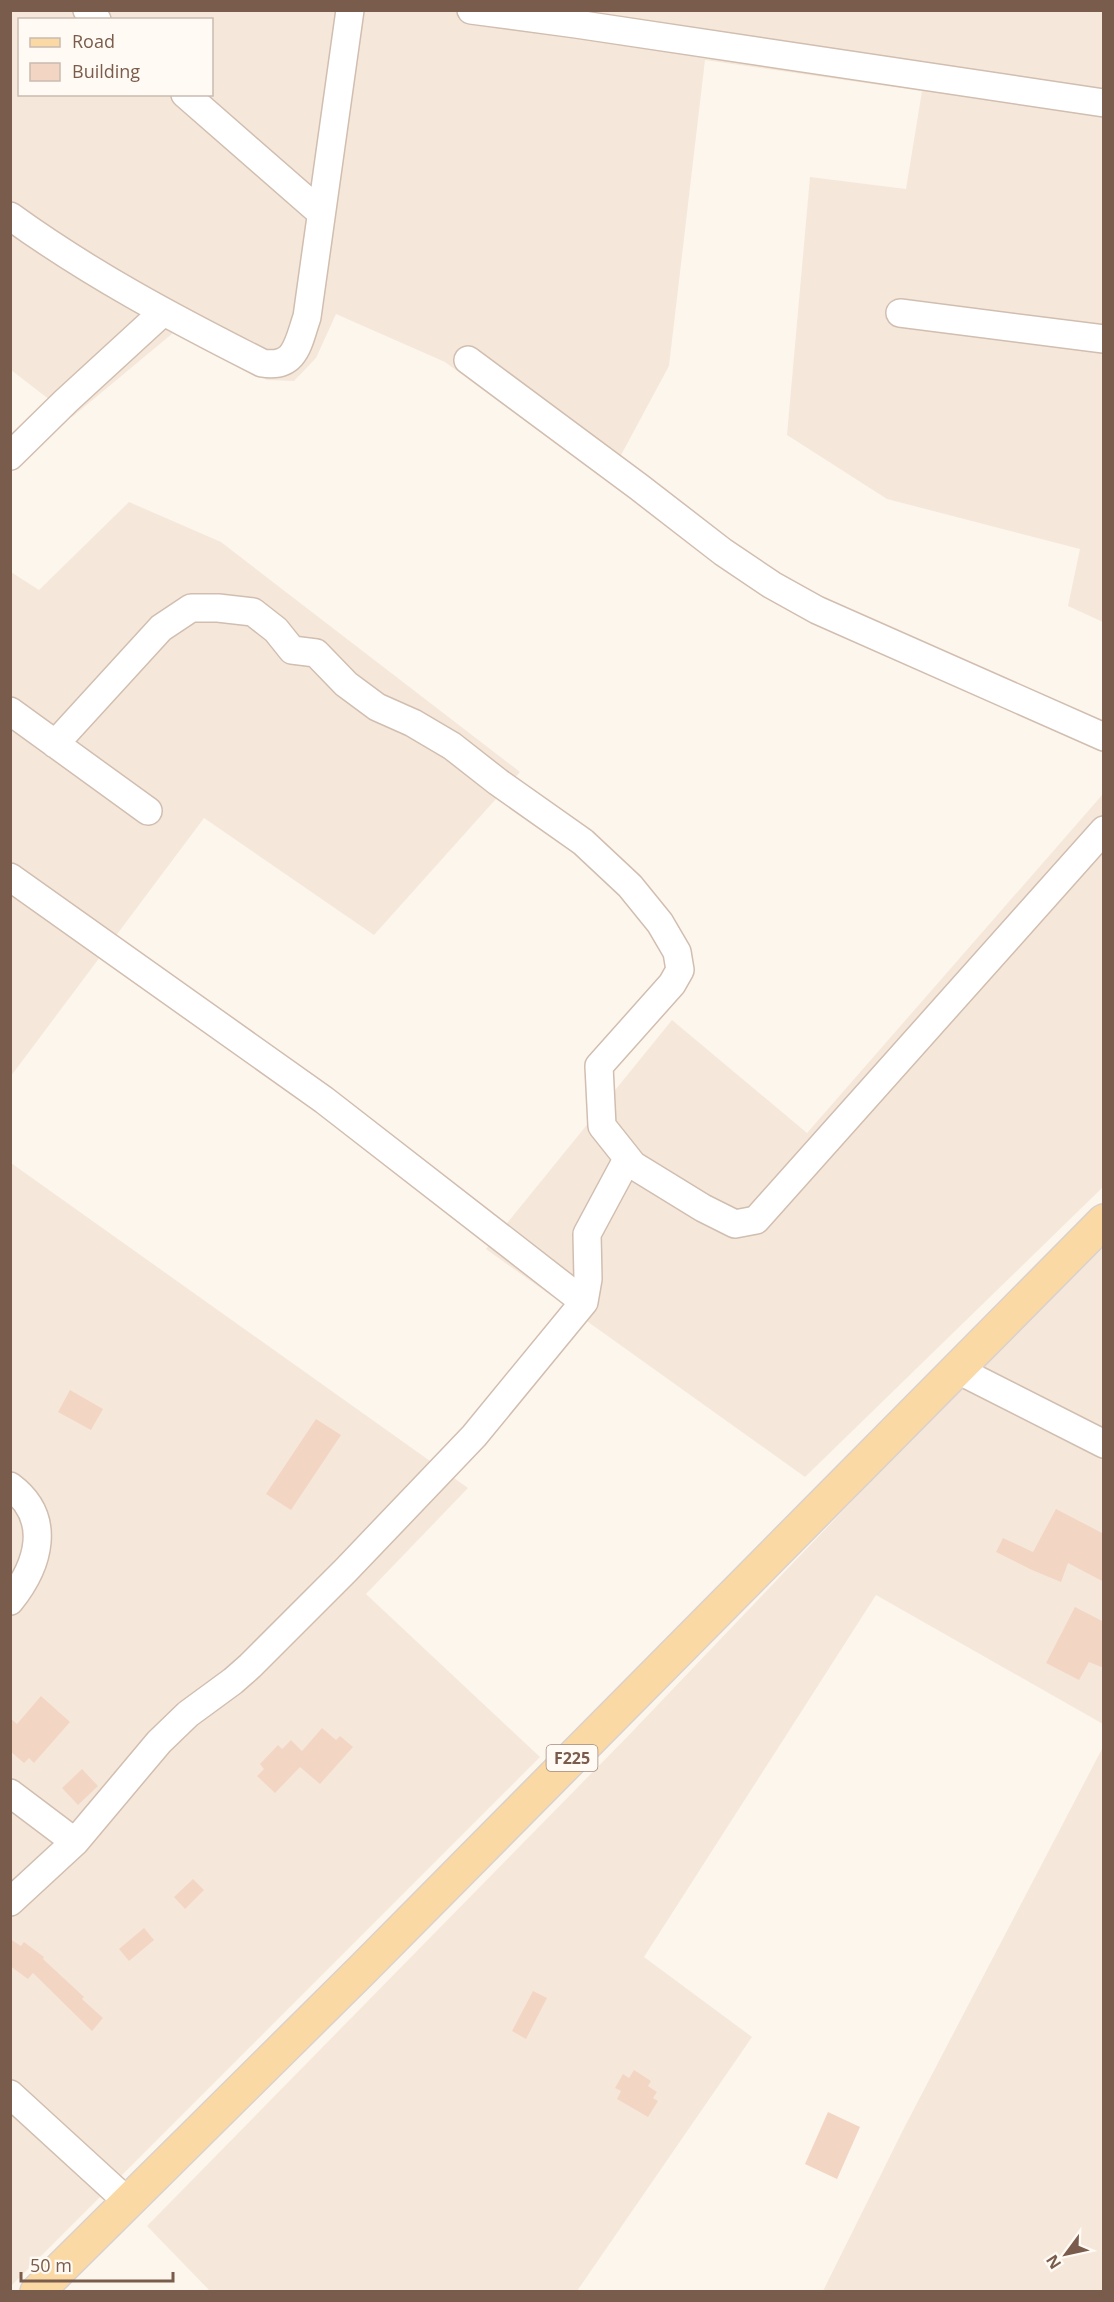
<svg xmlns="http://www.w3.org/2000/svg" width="1114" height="2302" viewBox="0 0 1114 2302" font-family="'Open Sans',sans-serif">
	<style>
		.residential { fill: #f5e8da; fill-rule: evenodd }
		.building { fill: #f3d5c3 }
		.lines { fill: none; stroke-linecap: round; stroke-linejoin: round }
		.minor-casing { stroke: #d1beb0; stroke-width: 30 }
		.major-casing { stroke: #dad1cd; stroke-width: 36 }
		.minor { stroke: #fff; stroke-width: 27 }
		.major { stroke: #fbd9a5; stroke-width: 33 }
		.labels { text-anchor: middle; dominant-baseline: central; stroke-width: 4.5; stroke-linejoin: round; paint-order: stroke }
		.shield { fill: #fffaf3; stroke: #a28b7f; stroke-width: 1.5 }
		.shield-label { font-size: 16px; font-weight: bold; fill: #7a5c4d }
	</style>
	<rect width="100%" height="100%" fill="#fdf6ec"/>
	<path class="residential" d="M10 11H1103V622L1068 606 1080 549 887 499 787 435 810 177 906 189 922 91 705 60 669 366 607 481 445 362 336 314 316 358 294 381 267 380 173 333 72 417 11 370ZM20 20H212V94H20Z
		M129 502 221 542 520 772 374 935 204 818 11 1076V572L39 590Z
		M1103 794V1187L805 1477 486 1249 672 1020 807 1133Z
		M11 1163 468 1488 366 1594 540 1757 11 2286Z
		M1103 1244V1724L876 1595 644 1957 752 2037 577 2291H210L147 2226 629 1735 877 1475Z
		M1103 1747V2291H823L904 2128Z"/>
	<path class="building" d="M70 1390 103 1409 91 1430 58 1412Z
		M316 1419 341 1435 291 1510 266 1494Z
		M1056 1509 1104 1534V1582L1068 1563 1061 1582 1032 1570 996 1552 1003 1538 1033 1552Z
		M1075 1607 1104 1622V1668L1089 1662 1079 1680 1046 1663Z
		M41 1696 70 1722 34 1763 29 1758 24 1763 10 1751V1718L17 1724Z
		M322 1728 336 1740 340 1736 353 1747 320 1784 300 1767 275 1793 257 1776 264 1769 260 1764 278 1745 282 1749 291 1740 302 1751Z
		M82 1769 98 1786 78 1805 62 1788Z
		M193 1879 204 1890 185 1909 174 1897Z
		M144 1928 154 1940 129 1961 119 1949Z
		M10 1939 21 1946 24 1942 44 1957 43 1959 84 1997 82 1999 103 2018 92 2031 33 1973 28 1979 10 1966Z
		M533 1991 547 1998 526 2039 512 2031Z
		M634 2070 651 2081 648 2086 657 2092 653 2098 658 2101 648 2117 617 2099 621 2091 615 2088 623 2074 629 2078Z
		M828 2112 860 2127 837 2179 805 2164Z"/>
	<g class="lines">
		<g class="minor-casing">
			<path id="minor" d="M87 10 97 20
				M471 10 576 24 1104 103
				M185 94 320 212
				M10 216C90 274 175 319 262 363 296 369 298 343 307 317L350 10
				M900 313 1104 339
				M468 360 639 487 723 552 772 585 817 610 1104 737
				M10 456 66 401 163 312
				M10 711 148 811
				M55 744 161 628 191 608H218L253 612 276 630 292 650 316 653 346 684 377 707 413 723 452 746 498 782 583 842 630 886 660 923 677 952 680 970 672 984 599 1066 602 1126 633 1165
				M10 877 324 1100 584 1302
				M956 1369 1104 1444
				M10 1486C53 1518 39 1565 10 1601
				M10 1793 75 1842
				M10 1902 75 1842 159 1742 188 1714 233 1681 250 1666 346 1570 474 1436 584 1302 588 1279 587 1234 624 1165H633L703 1208 735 1224 756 1220 1104 830
				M10 2094 128 2202"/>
		</g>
		<g class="major-casing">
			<path id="major" d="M37 2292 364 1968 1104 1221"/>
		</g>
		<use href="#minor" class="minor"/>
		<use href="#major" class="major"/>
	</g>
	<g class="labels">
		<rect class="shield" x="546.5" y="1745" width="51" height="26" rx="4.5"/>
		<g class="shield-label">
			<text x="572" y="1758">F225</text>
		</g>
	</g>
	<rect width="1114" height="2302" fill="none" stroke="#7a5c4d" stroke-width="24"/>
	<rect x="18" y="18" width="195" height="78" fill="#fffaf3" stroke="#cabbb1" stroke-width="1.5"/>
	<rect x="30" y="38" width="30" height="9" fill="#fbd9a5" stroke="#cabbb1" stroke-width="1.5"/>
	<text x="72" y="48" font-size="18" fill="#7a5c4d">Road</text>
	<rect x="30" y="63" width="30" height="18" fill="#f3d5c3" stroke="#cabbb1" stroke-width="1.5"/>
	<text x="72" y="78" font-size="18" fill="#7a5c4d">Building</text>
	<g transform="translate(1066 2254) rotate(237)" stroke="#fffaf3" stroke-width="4.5" paint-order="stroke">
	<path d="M0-4.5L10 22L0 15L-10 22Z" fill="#7a5c4d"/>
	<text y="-9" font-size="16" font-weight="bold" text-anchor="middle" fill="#7a5c4d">N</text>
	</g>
	<path d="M21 2272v9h152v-9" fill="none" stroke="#7a5c4d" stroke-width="3"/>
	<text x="30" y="2272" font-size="18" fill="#7a5c4d" stroke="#fffaf3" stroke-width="4.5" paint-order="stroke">50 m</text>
</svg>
